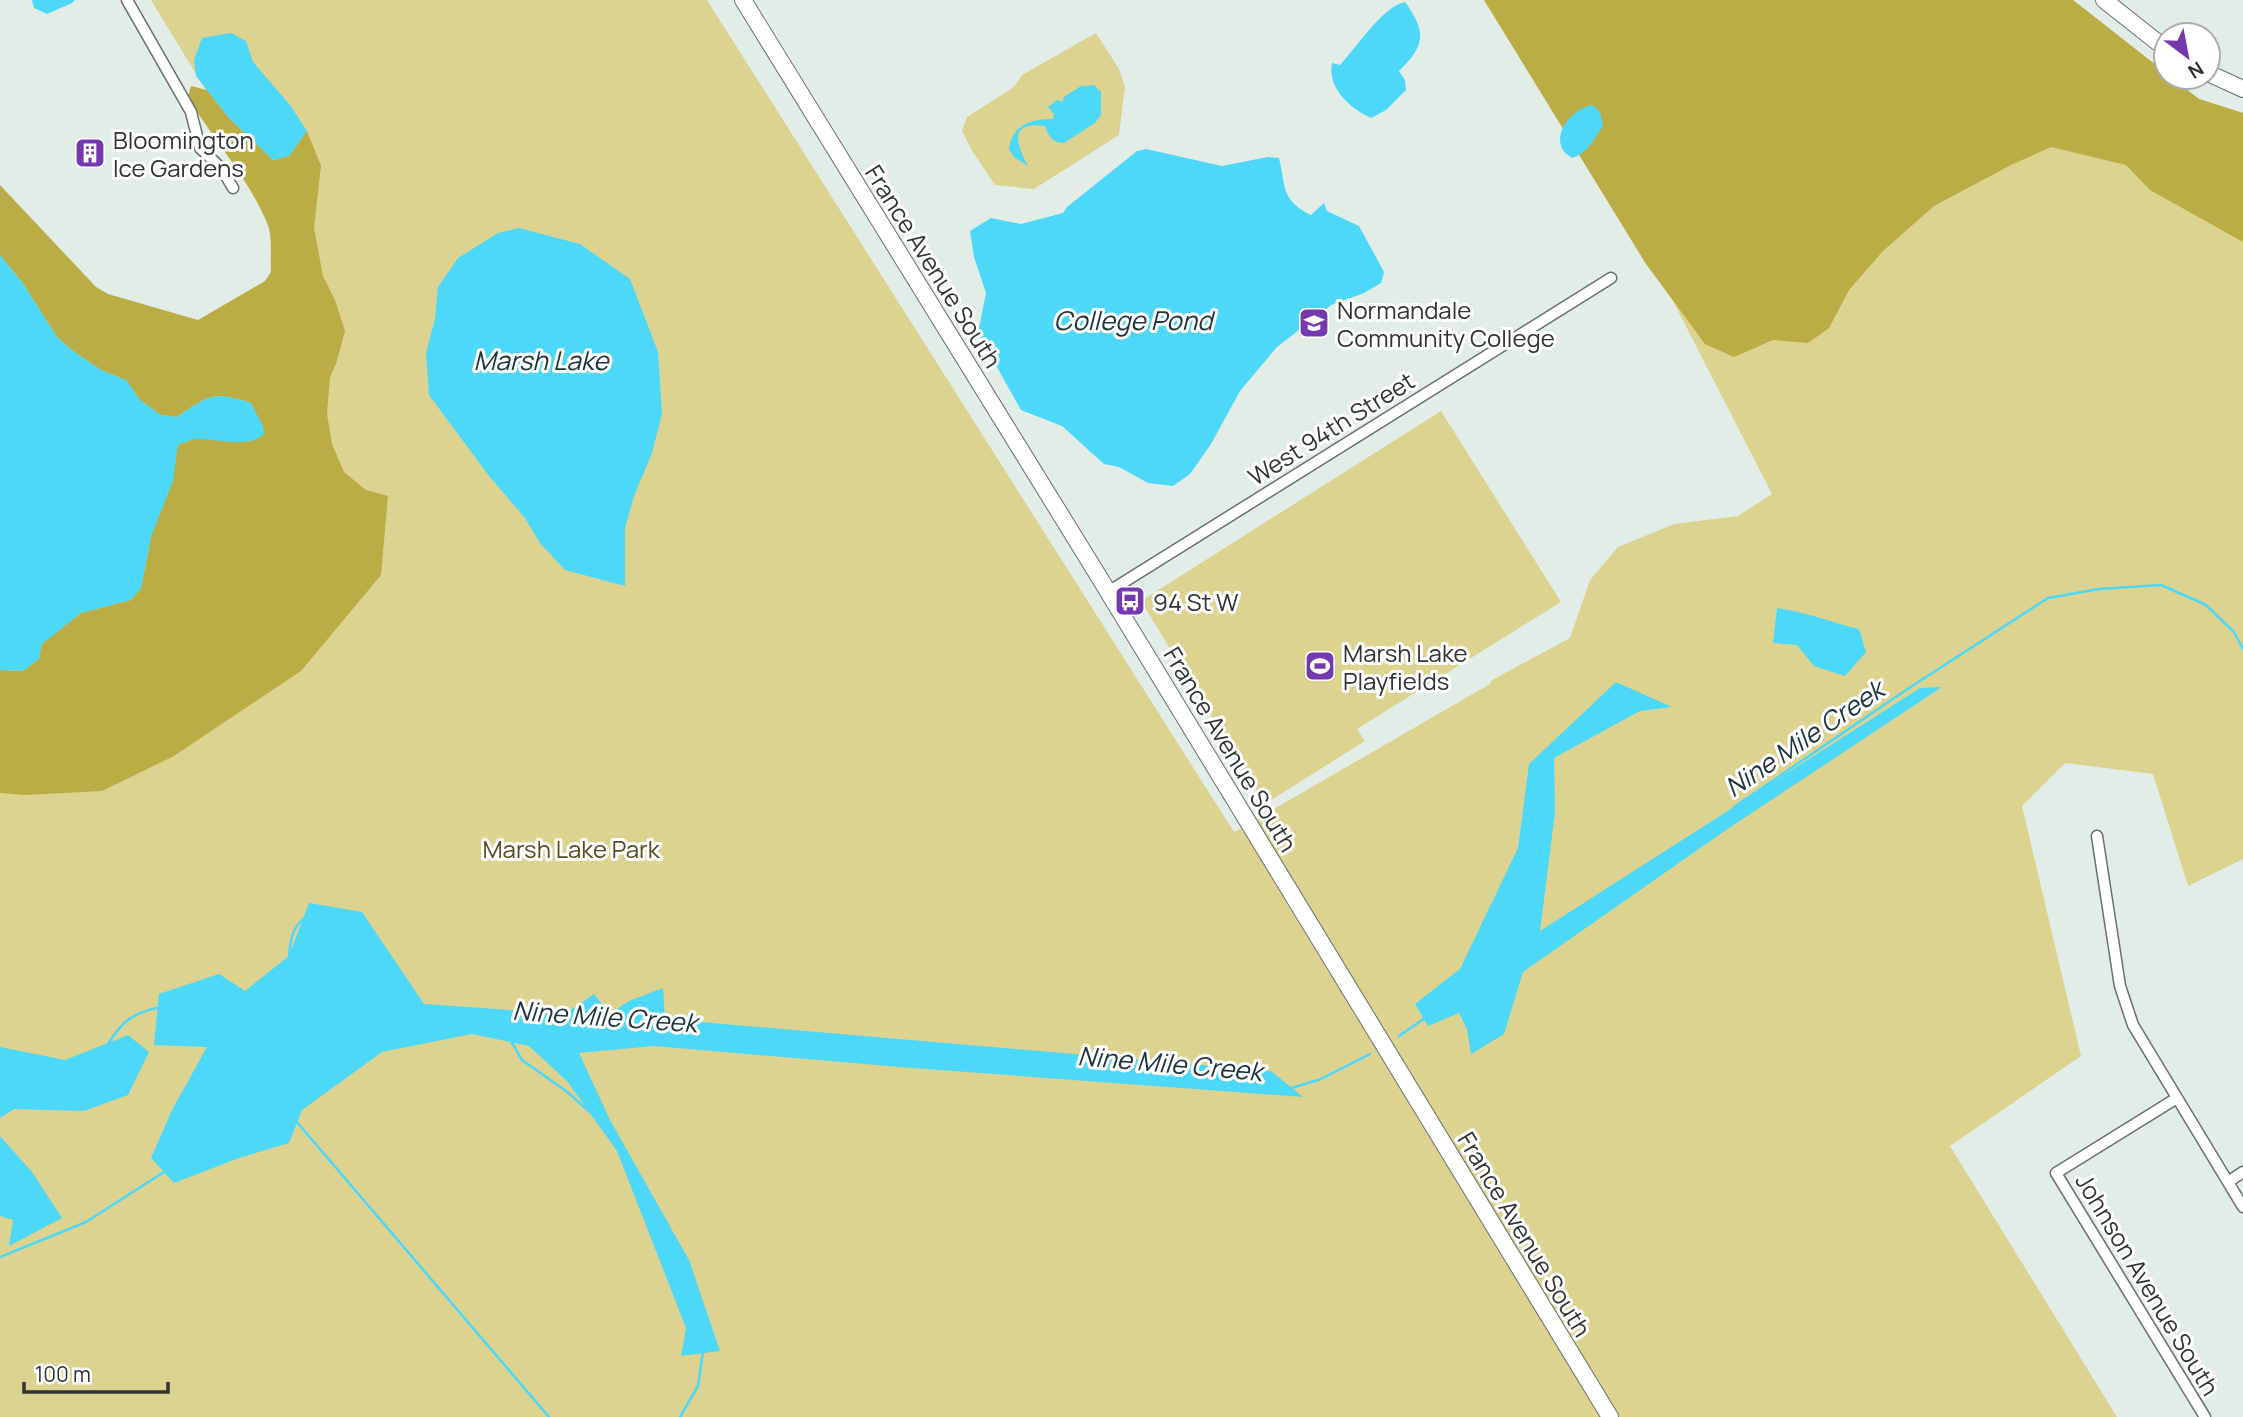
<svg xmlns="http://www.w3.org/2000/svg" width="2243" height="1417" viewBox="0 0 2243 1417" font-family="Manrope,sans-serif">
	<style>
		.green { fill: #dcd391 }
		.forest { fill: #bbad45 }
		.water { fill: #4dd7f8 }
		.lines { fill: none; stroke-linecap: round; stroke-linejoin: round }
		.stream { stroke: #4dd7f8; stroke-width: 2.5 }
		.street-casing { stroke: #68716c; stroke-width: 13 }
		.secondary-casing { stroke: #68716c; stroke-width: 18 }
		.street { stroke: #fff; stroke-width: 10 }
		.secondary { stroke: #fff; stroke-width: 16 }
		.labels { text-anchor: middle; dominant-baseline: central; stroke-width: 6; stroke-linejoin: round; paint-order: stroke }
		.poi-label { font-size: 24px; fill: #2f3331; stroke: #fff; text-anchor: start }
		.street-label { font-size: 24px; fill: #2f3331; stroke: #fff }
		.park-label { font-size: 24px; fill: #524c22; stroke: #fff }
		.water-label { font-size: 26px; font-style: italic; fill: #1d343a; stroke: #fff }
	</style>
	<rect width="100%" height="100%" fill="#e3ede7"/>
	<path class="green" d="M151 0H707L1234 832 1490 684 1492 680 1570 638 1590 580 1618 547 1674 524 1738 516 1772 494 1654 264 2073 0 2166 73V77H2171L2199 99 2243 113V859L2188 886 2153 774 2065 763 2022 806 2081 1056 1950 1146 2117 1417H0V197L77 299 196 330 274 284 268 192Z
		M1096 33 1119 69 1125 87 1119 135 1034 189 995 185 971 149 962 131 967 117 1014 87 1022 75Z
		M1441 411 1561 602 1357 729 1365 741 1265 804 1141 601Z"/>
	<path class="forest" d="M1484 0H2073L2166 73V77H2171L2199 99 2243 113V242L2150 190 2126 165 2051 147 2011 165 1934 206 1883 251 1849 290 1829 328 1808 343 1773 340 1734 357 1705 344 1646 264Z
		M191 86 207 90 229 118 273 160 289 156 307 131 321 166 314 228 323 276 335 300 345 331 336 364 330 377 327 414 332 444 344 472 366 490 388 496 381 575 301 671 174 756 102 791 26 795 0 793V670L23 671 39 659 41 644 81 613 131 600 141 588 151 537 178 445 196 438 239 442 251 403C213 391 209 395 177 417L161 415 140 400 126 380 101 370 73 351 57 337 22 282 0 255V185L96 287 108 294 198 320 265 281 271 272C270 257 273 236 267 223 248 177 213 140 188 97Z"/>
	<path class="water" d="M32 0H75L72 3 47 14 34 8Z
		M1405 2C1427 32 1425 46 1399 71L1405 80 1406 90 1386 110 1371 118C1350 108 1327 88 1332 63L1340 65C1356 48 1383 6 1405 2Z
		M231 33 246 41 253 62 290 105 307 131 289 156 273 160 229 118 196 76 194 60 202 38Z
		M1094 85 1101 92V115L1095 123 1064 143C1053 143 1048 136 1045 126 1007 121 1017 145 1028 166L1014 157 1009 149C1012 125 1032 118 1053 119L1054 114 1048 107 1057 100 1063 102 1064 97 1081 86Z
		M1593 105 1600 112 1603 126C1595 138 1587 154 1572 158 1569 155 1565 154 1563 150 1552 131 1575 107 1593 105Z
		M1146 149 1222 166 1268 157 1279 158C1286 188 1281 200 1311 215L1324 203 1327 211 1359 226 1384 272 1381 283 1364 293 1331 305 1277 347 1240 391 1211 444 1190 474 1173 486 1148 483 1119 467 1104 464 1062 426 1021 410 978 333 986 293 974 257 970 231 991 218 1021 224 1063 213 1067 207 1137 151Z
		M519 228 580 244 630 279 658 352 662 414 652 453 634 496 625 528V586L565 570 540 543 525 518 489 476 429 395 426 353 435 319 438 287 458 258 498 233Z
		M0 255 22 282 57 337 73 351 101 370 126 380 140 400 161 415 177 417C210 395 212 391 251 403L263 426 264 434C249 449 219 439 199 439 192 438 185 443 178 445L173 481 151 537 141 588 131 600 81 613 42 644 39 659 23 671 0 670Z
		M1777 608C1806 612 1831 622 1859 629L1866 652 1845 676 1814 666 1797 645 1773 643Z
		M1616 682 1672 707 1640 711 1554 758 1555 812 1540 931 1920 688 1942 687 1726 830 1523 972 1504 1034 1471 1054 1467 1029 1459 1013 1428 1026 1415 1004 1460 969 1518 848 1529 764Z
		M309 903 362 912 424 1004 565 1014 594 994 609 1014 629 1001 663 988 665 1019 1271 1071 1303 1097 912 1068 654 1046 579 1053 610 1120 689 1260 720 1351 681 1356 686 1328 617 1151 567 1081 529 1046 472 1034 382 1052 302 1110 289 1143 239 1158 174 1183 151 1158 172 1110 207 1047 154 1045 159 994 219 974 245 991 289 956Z
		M128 1035 149 1052 128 1095 84 1111 14 1109 0 1118V1047L65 1060Z
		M0 1136 32 1172 62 1218 9 1246 13 1220 0 1216Z"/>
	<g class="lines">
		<path class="stream" d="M1734 807 1906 690 2048 598 2099 589 2161 585 2206 605 2234 632 2243 649
			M289 959C290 944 291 927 305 918
			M1399 1036 1425 1018
			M511 1041 522 1060 566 1091 591 1113
			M108 1044C122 1021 133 1013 160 1007
			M1292 1088 1321 1079 1370 1054
			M296 1121 549 1417
			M0 1257 86 1222 167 1170
			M680 1417 698 1386 703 1352"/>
		<g class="street-casing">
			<path id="street" d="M127 0 191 112 200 148 221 168 233 188
				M1108 592 1611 278
				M2097 836 2120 986 2133 1025 2243 1207
				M2177 1098 2056 1173 2205 1417
				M2228 1182 2243 1172"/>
		</g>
		<g class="secondary-casing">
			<path id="secondary" d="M743 0 1096 572 1610 1417
				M2104 0 2166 49
				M2208 73 2243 89"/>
		</g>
		<use href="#street" class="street"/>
		<use href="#secondary" class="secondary"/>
	</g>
	<defs>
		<g id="building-square" transform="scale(1.575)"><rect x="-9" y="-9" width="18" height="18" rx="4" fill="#7439af" stroke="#fff"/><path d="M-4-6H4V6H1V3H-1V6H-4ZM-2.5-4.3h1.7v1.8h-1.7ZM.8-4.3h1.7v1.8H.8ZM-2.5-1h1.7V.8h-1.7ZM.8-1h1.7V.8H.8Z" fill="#fff"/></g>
		<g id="university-square" transform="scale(1.575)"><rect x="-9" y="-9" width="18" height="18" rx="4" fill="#7439af" stroke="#fff"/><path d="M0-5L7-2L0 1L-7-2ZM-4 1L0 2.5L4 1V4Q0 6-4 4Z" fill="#fff"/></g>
		<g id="bus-square" transform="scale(1.575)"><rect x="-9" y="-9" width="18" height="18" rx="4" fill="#7439af" stroke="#fff"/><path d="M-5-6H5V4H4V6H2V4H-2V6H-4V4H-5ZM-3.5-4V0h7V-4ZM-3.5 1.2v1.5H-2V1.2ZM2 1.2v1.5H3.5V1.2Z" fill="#fff"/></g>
		<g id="stadium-square" transform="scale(1.575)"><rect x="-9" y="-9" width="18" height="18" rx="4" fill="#7439af" stroke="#fff"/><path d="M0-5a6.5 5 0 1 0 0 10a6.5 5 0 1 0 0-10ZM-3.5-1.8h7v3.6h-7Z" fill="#fff"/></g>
	</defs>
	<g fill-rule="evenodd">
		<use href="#building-square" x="90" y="153"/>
		<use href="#university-square" x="1314" y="323"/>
		<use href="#bus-square" x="1130" y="601"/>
		<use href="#stadium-square" x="1320" y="666"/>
	</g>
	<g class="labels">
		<g class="poi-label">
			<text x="113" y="139">Bloomington<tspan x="113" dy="28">Ice Gardens</tspan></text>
			<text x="1337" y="309">Normandale<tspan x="1337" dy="28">Community College</tspan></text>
			<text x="1153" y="601">94 St W</text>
			<text x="1343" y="652">Marsh Lake<tspan x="1343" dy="28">Playfields</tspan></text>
		</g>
		<g class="street-label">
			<text transform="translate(934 266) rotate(58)">France Avenue South</text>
			<text transform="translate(1331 428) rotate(-32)">West 94th Street</text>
			<text transform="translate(1231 749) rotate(59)">France Avenue South</text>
			<text transform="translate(1525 1234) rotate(59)">France Avenue South</text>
			<text transform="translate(2148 1284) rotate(59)">Johnson Avenue South</text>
		</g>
		<g class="park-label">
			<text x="571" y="848">Marsh Lake Park</text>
		</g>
		<g class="water-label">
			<text x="1133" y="320">College Pond</text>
			<text x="541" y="360">Marsh Lake</text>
			<text transform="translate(1804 738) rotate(-34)">Nine Mile Creek</text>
			<text transform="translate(605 1016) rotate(4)">Nine Mile Creek</text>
			<text transform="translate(1170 1063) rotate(5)">Nine Mile Creek</text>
		</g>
	</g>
	<g transform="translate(2187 56) rotate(148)"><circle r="33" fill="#ffffff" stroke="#acadad" stroke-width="2"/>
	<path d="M0-5L12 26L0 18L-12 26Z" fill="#7439af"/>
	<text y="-10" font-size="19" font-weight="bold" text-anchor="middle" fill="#2f3331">N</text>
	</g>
	<path d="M24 1382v10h144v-10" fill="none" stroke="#2f3331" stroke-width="3.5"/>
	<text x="35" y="1382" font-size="21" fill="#2f3331" stroke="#ffffff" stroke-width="5" paint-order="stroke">100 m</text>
</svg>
